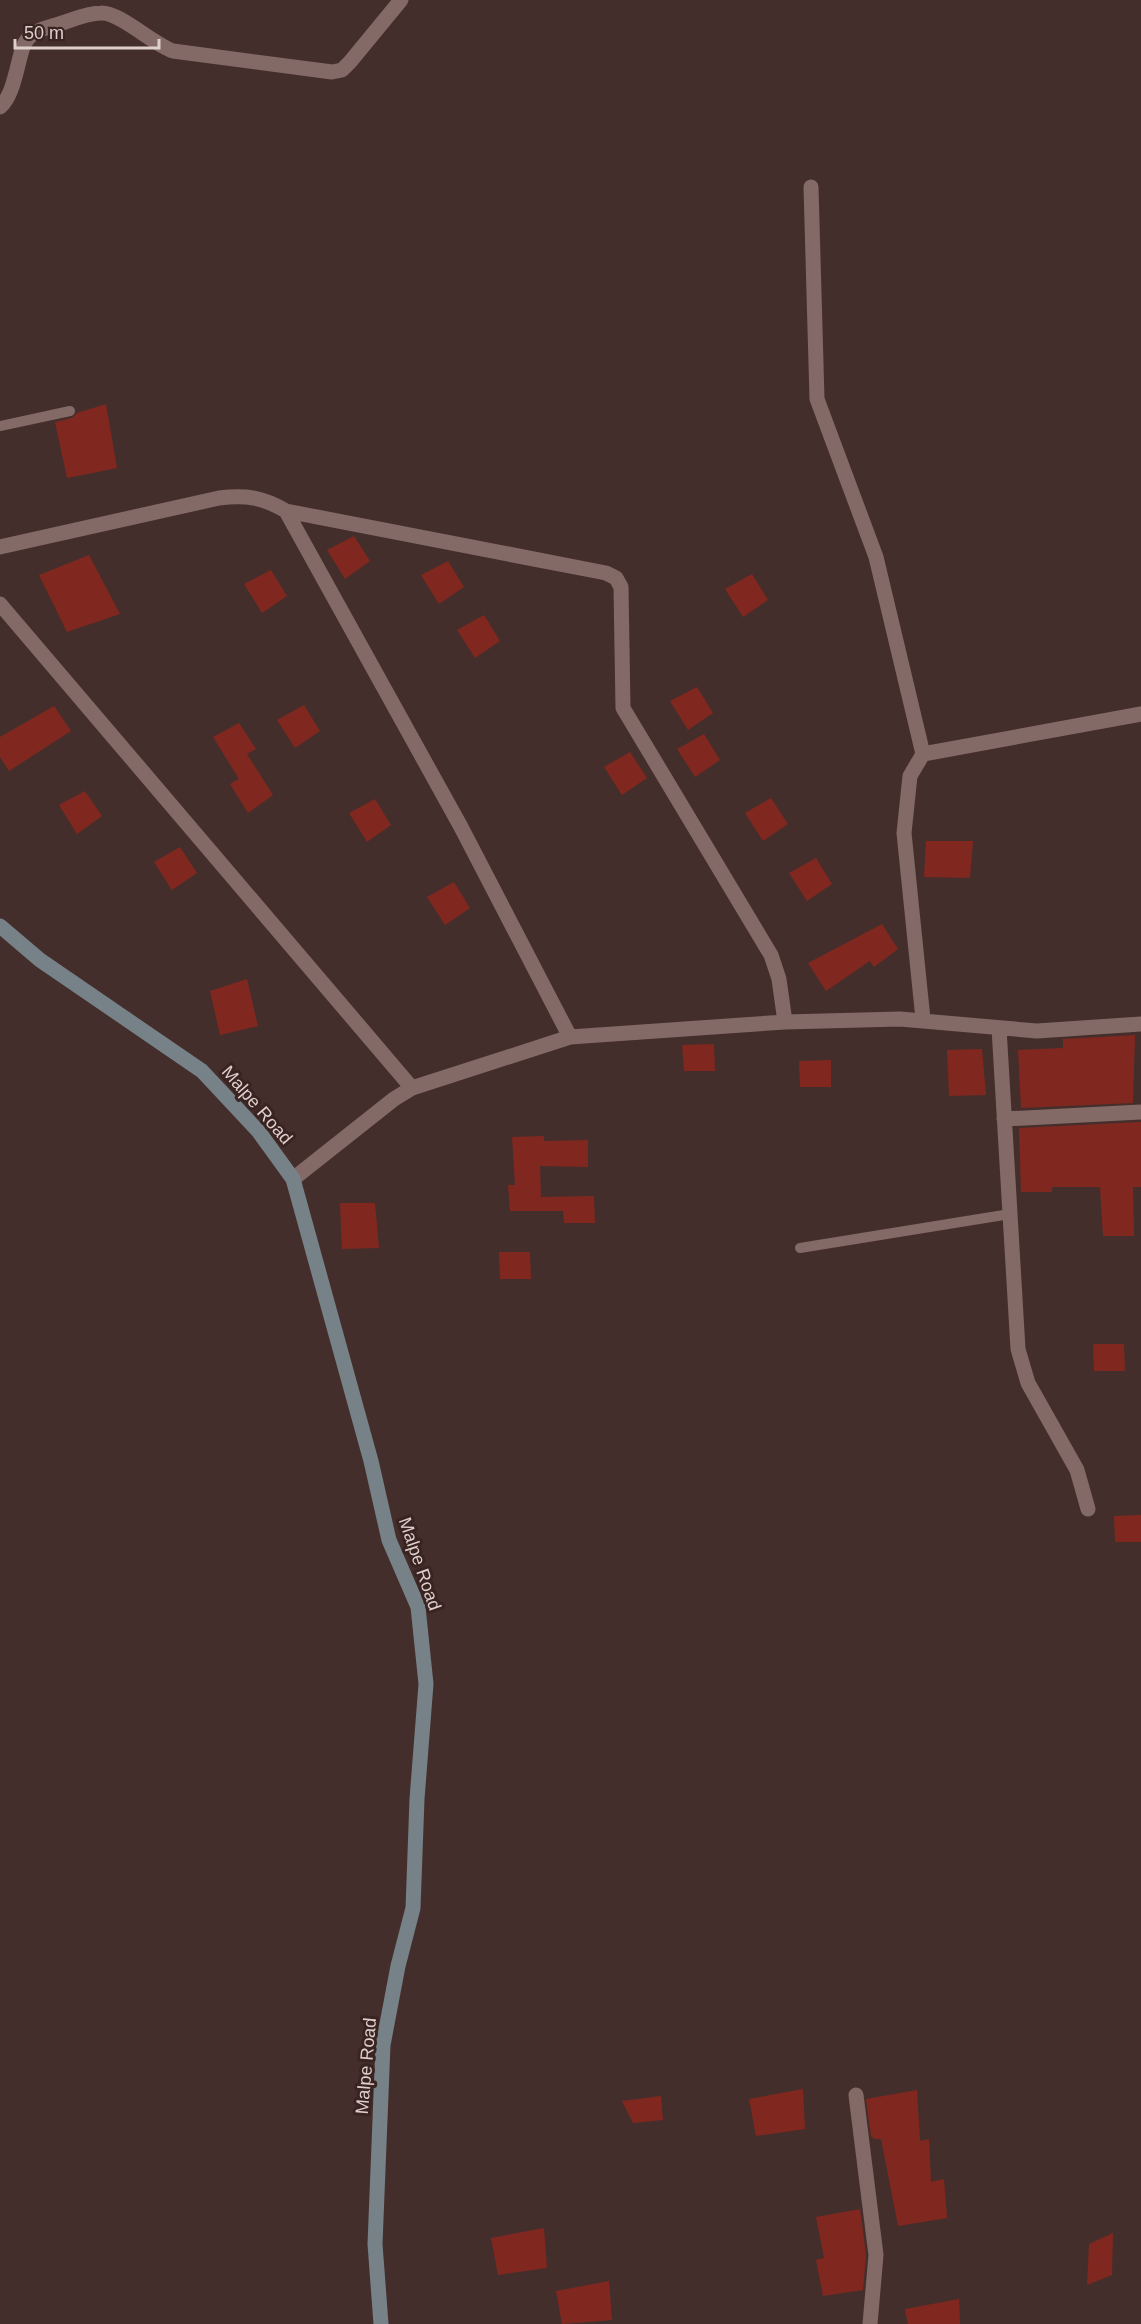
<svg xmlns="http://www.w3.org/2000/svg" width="1141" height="2324" viewBox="0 0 1141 2324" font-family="Helvetica,sans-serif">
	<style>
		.building { fill: #80281f }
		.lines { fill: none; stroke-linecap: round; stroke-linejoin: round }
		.lane { stroke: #846a66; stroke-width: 10 }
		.street { stroke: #846a66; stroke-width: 15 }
		.secondary { stroke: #768288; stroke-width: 15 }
		.labels { text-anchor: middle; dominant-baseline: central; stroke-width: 6; stroke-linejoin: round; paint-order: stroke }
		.street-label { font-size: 18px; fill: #decfcd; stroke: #392421 }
	</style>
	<rect width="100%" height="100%" fill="#442e2b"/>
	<path class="building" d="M106 404 117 468 67 478 55 422 72 418 77 413Z
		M354 536 370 561 345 579 327 550Z
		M89 555 120 614 67 632 39 575Z
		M448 561 464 587 439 604 421 575Z
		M271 570 287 596 262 613 244 584Z
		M752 574 768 600 743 617 725 589Z
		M484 615 500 641 475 658 457 630Z
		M697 687 713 713 688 730 670 701Z
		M304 705 320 731 295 748 277 720Z
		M54 706 71 731 9 771 0 757V737Z
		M239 723 256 749 247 754 273 795 248 813 230 784 239 779 213 737Z
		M704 734 720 760 695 777 677 749Z
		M630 752 647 778 622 795 604 767Z
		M85 791 102 816 77 834 59 805Z
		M771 798 788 824 763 841 745 813Z
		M375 799 391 825 367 842 349 813Z
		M926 841H973L970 878 924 877Z
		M180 847 197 873 172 890 154 862Z
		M816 858 832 884 807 901 789 873Z
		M454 882 470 908 445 925 427 897Z
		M882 924 898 949 874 967 870 961 826 991 808 963Z
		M247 979 258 1026 220 1035 210 991Z
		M1135 1035 1133 1103 1021 1108 1018 1050 1063 1048V1039Z
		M714 1044 715 1071H684L682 1045Z
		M982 1049 986 1095 949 1096 947 1050Z
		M831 1060V1087H800L799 1061Z
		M1141 1122V1187H1133L1134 1236H1103L1100 1187H1052V1192H1021L1019 1128Z
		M544 1136V1141L588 1140V1167L540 1166 541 1197 594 1196 595 1223H564L563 1211H510L508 1185H515L512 1137Z
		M340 1203H375L379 1248 342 1249Z
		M499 1252H530L531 1279H500Z
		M1093 1344H1124L1125 1371H1094Z
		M1141 1515V1542H1115L1114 1516Z
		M803 2089 805 2129 756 2136 749 2099Z
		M917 2090 920 2141 929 2139 931 2182 944 2179 947 2218 898 2226 881 2139H874L871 2136 866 2099Z
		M661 2096 663 2120 633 2123 622 2101Z
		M860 2209 866 2255 863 2290 823 2296 816 2260 824 2258 816 2217Z
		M544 2228 547 2268 498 2275 491 2238Z
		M1113 2233 1112 2275 1087 2285 1089 2244Z
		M609 2281 612 2320 562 2324 556 2291Z
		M959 2299 960 2324H908L905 2309Z"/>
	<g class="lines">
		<path class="lane" d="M0 426 70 411
			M800 1248 1010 1214"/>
		<path class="street" d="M0 107C14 95 17 64 23 47 29 32 42 29 56 25 70 21 86 13 101 13 119 12 153 44 173 51L332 72 342 70 350 62 401 0
			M811 187 817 399 876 557 923 754
			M286 511 606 573 616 578 621 587 623 708 771 955 779 979 785 1022
			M0 547 219 498C247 495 262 497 286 511L461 827 570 1037
			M0 604 412 1088
			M923 1019 904 833 910 776 923 754 1141 714
			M999 1028 1018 1349 1028 1383 1077 1470 1088 1509
			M1004 1119 1141 1112
			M293 1179 394 1099 412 1088 570 1037 785 1022 900 1019 1037 1031 1141 1024
			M856 2095 876 2255 870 2324"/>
		<path class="secondary" d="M0 926 40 960 202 1071 259 1132 293 1179 371 1461 389 1540 418 1607 426 1684 417 1799 413 1908 398 1966 383 2045 375 2244 381 2324"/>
	</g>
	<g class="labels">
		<g class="street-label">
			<text transform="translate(257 1105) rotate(49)">Malpe Road</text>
			<text transform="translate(420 1564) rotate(71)">Malpe Road</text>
			<text transform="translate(366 2066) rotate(-85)">Malpe Road</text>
		</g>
	</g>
	<path d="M15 39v9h144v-9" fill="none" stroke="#decfcd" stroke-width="3"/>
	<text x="24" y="39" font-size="18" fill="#decfcd" stroke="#392421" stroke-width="4.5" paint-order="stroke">50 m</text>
</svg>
